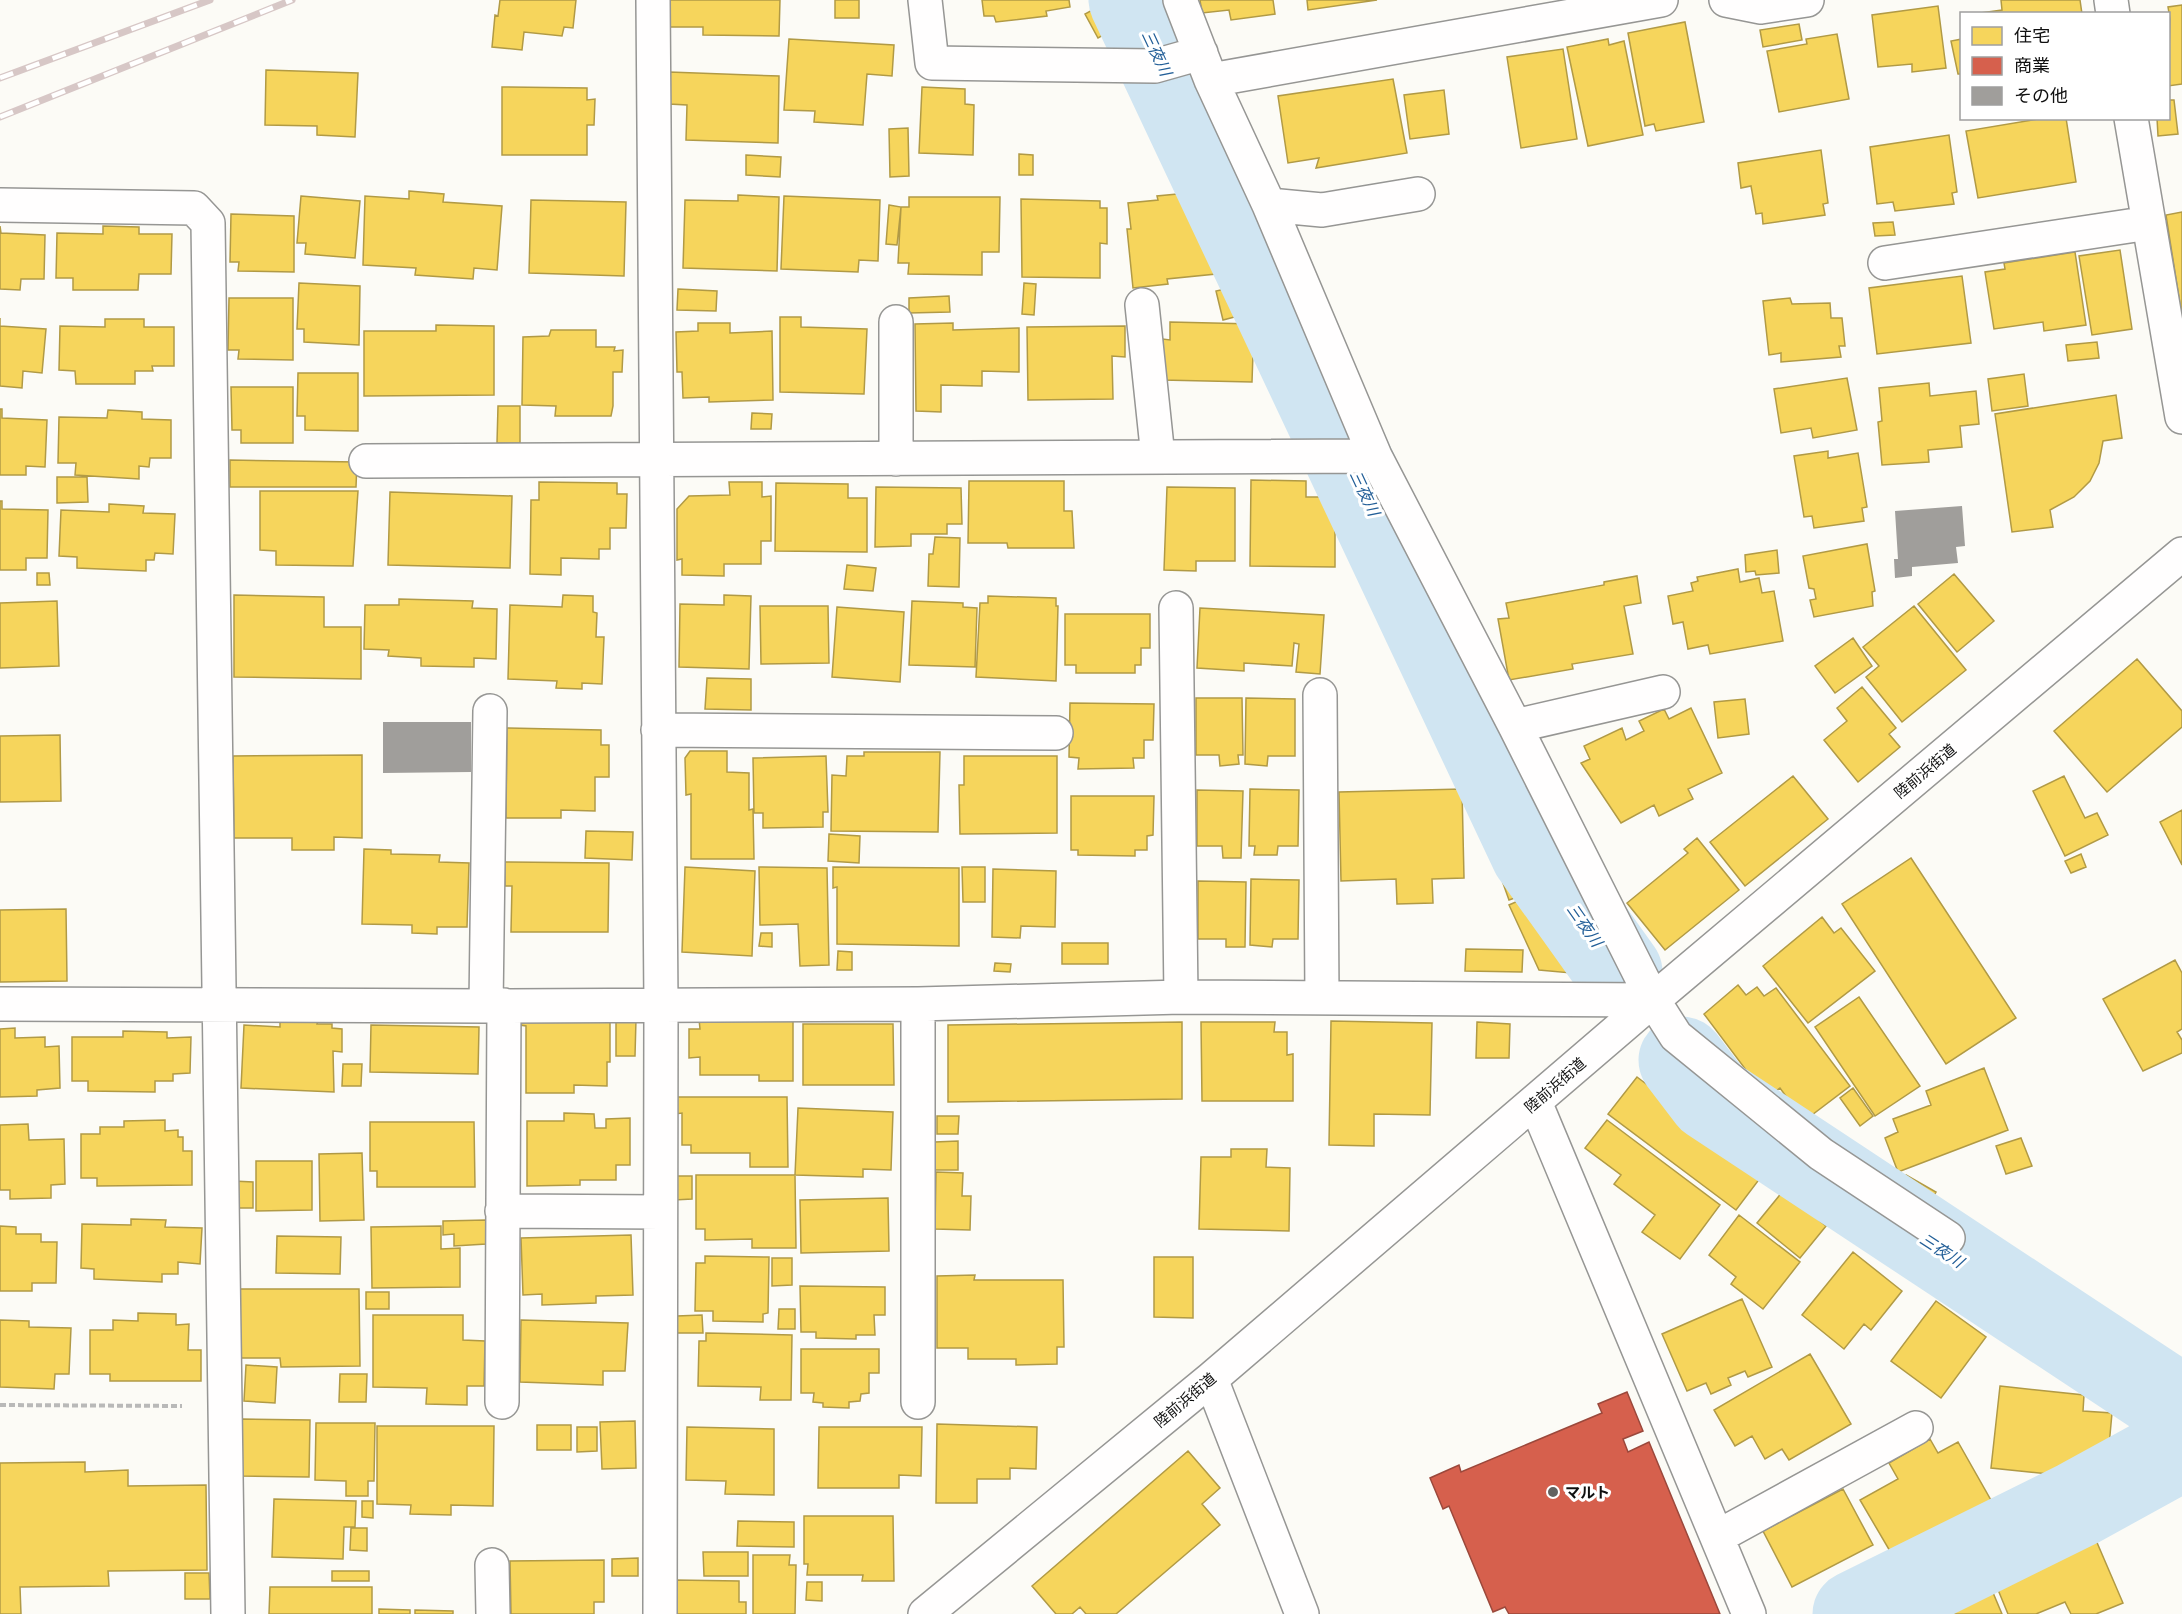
<svg xmlns="http://www.w3.org/2000/svg" width="2182" height="1614" viewBox="0 0 2182 1614" font-family="Lora,'Noto Sans JP',serif">
	<style>
		.homes { fill: #f6d55c; stroke: #b19a45; stroke-width: 1.5 }
		.shops { fill: #d6604d; stroke: #9b483b; stroke-width: 1.5 }
		.lines { fill: none; stroke-linecap: round; stroke-linejoin: round }
		.river { stroke: #d0e5f2; stroke-width: 87 }
		.building { fill: #a09e9b }
		.minor-casing { stroke: #969694; stroke-width: 36 }
		.path { stroke: #b9b9b8; stroke-width: 4; stroke-dasharray: 6 3; stroke-linecap: butt }
		.minor { stroke: #fffefe; stroke-width: 33 }
		.rail-casing { stroke: #d7c7c6; stroke-width: 7 }
		.rail { stroke: #fff; stroke-width: 4.5; stroke-dasharray: 14; stroke-linecap: butt }
		.poi-dot { fill: #636260; stroke: #fff; stroke-width: 2 }
		.labels { text-anchor: middle; dominant-baseline: central; stroke-width: 6; stroke-linejoin: round; paint-order: stroke }
		.street-label { font-size: 15px; fill: #101010; stroke: #fff }
		.poi-label { font-size: 15px; font-weight: bold; fill: #101010; stroke: #fff; text-anchor: start }
		.water-label { font-size: 16px; font-style: italic; fill: #235f98; stroke: #fff }
	</style>
	<rect width="100%" height="100%" fill="#fcfbf6"/>
	<path class="homes" d="M500 0H576L573 28 564 27 562 36 524 32 522 50 492 47 495 15 498 16Z
		M669 0H780L779 36 703 35V27H669Z
		M835 0H859V18H835Z
		M982 0H1069L1070 7 1046 11 1047 16 996 22 994 16H984Z
		M1200 0H1273L1275 14 1231 20 1229 10 1202 13Z
		M1307 0H1377L1308 10Z
		M2001 0H2080L2082 14H1973L2002 10Z
		M1105 3 1118 27 1098 38 1085 14Z
		M2182 5V84L2168 86 2170 19 2168 7Z
		M1938 6 1946 68 1912 72V64L1878 67 1872 15Z
		M1685 22 1704 122 1656 131 1654 124 1645 126 1628 33Z
		M1799 24 1802 40 1763 47 1760 30Z
		M1837 34 1849 99 1779 112 1767 51 1807 44 1806 39Z
		M789 39 894 45 892 76 867 74 863 125 814 122 815 111 784 110Z
		M1608 39 1609 45 1624 41 1643 135 1588 146 1567 47Z
		M1962 39V74H1958L1951 41Z
		M1563 49 1577 139 1521 148 1507 57Z
		M266 70 358 73 355 137 317 135V126L265 125Z
		M669 72 779 76 778 143 686 140 687 105 669 104Z
		M1393 79 1407 153 1316 168 1319 158 1288 163 1278 96Z
		M502 87 587 88V100L595 99 594 125H587V155H502Z
		M922 87 965 89V104L974 105 973 155 919 153Z
		M1444 90 1449 134 1410 139 1404 95Z
		M2168 100H2174L2178 134 2158 136 2157 118H2168Z
		M2044 118H2066L2076 182 1978 198 1966 131Z
		M908 128 909 176 890 177 889 129Z
		M1949 135 1957 192 1952 193 1954 204 1895 211 1893 202 1877 204 1870 147Z
		M1821 150 1828 203 1823 204 1825 215 1763 224 1762 213 1756 214 1751 186 1741 188 1738 163Z
		M1019 154 1033 155V175H1019Z
		M746 155 781 157 780 177 746 175Z
		M409 191 444 194 443 202 502 206 497 270 474 268 473 279 415 275 416 268 363 265 365 196 409 199Z
		M1198 192 1200 216 1211 215 1213 238 1222 237 1226 273 1167 279 1168 284 1133 288 1127 229H1131L1128 203 1158 200 1157 196Z
		M738 195 779 197 777 271 683 268 685 200 738 201Z
		M301 196 360 201 355 258 305 254 306 243H297Z
		M784 196 880 200 878 261 859 260 858 272 781 269Z
		M909 197H1000L999 252H982V275L908 274 909 263H898L901 207H909Z
		M1021 199 1100 201V208H1107V244L1100 243V278L1022 277Z
		M531 200 626 202 624 276 529 273Z
		M889 205 901 207 897 245 886 244Z
		M2182 212V317L2166 215Z
		M231 214 294 216V272L238 271 239 262H230Z
		M1893 222 1895 235 1875 236 1873 223Z
		M0 226 1 233 45 235 44 279H21L20 290 0 289Z
		M103 226 139 227V234H172L171 274H139L138 290H73V278H56L57 233 103 234Z
		M2120 250 2132 329 2092 335 2079 256Z
		M2075 252 2086 325 2044 331 2043 322 1994 329 1985 272 2005 269 2004 263Z
		M1962 276 1971 343 1877 354 1869 288Z
		M299 283 360 286 359 345 304 342V329H297Z
		M1024 283 1036 284 1034 315 1022 314Z
		M1239 286 1246 314 1223 320 1216 291Z
		M678 289 717 291 716 311 677 310Z
		M949 296 950 312 909 313V298Z
		M229 298H293V360L238 359 239 350H228Z
		M1790 298 1792 304 1830 303 1831 318H1842L1845 346H1839L1841 357 1781 362V353L1769 355 1763 301Z
		M780 317H801V327L867 329 864 394 780 392Z
		M0 318V326L46 329 42 373 23 371 22 388 0 386Z
		M105 319H144V327H174V366H152L153 371H135V384H76L75 371 59 370 60 326 105 327Z
		M1170 322 1254 324 1252 382 1162 380 1163 339 1170 340Z
		M698 323H730V333L772 331 773 400 709 402V397L683 398 682 372H677L676 332 698 331Z
		M953 323V330L1019 328V372L982 371V386L941 385V412L916 411 915 324Z
		M436 325 494 326V395L364 396V331H436Z
		M1125 326V357L1112 356 1113 399 1028 400 1027 327Z
		M551 330H596V347H615L614 351 623 350 622 372H613V406L611 416H555L556 406 522 405 523 337 549 336Z
		M2097 342 2099 358 2068 361 2066 345Z
		M298 373H358V431L305 430V416H297Z
		M2024 374 2028 406 1992 411 1988 379Z
		M1847 378 1857 430 1813 438 1811 428 1781 433 1774 389Z
		M1929 383 1930 396 1976 391 1979 424 1960 426 1962 447 1928 450 1929 462 1882 465 1878 422 1882 421 1879 388Z
		M231 387H293V443H241V430H232Z
		M2116 395 2122 438 2103 441 2099 463 2090 481 2074 497 2050 510 2053 527 2012 532 1995 414Z
		M498 406H520V443H497Z
		M0 409H2V418L47 420 45 467 26 466V475H0Z
		M108 410 142 412V419L171 420V458H150L149 467 139 466V479L75 475 76 463H58L59 417 107 418Z
		M752 413 772 414 771 429H751Z
		M1828 451V458L1858 453 1867 507 1862 508 1864 521 1814 528 1812 516 1804 517 1794 456Z
		M230 460 357 462 356 487H230Z
		M57 477H87L88 502 57 503Z
		M1251 480 1306 481V497H1335V567L1250 566Z
		M969 481H1064V511H1072L1074 548H1008L1007 543H968Z
		M539 482 617 483V494H627L626 528H610V549H599V559L561 558V575L530 574 531 500H539Z
		M729 482H762V497L771 496V541H761V564H724V576L682 575V559L677 560V509L689 496 730 495Z
		M776 483 848 484V498H867V552L775 551Z
		M876 487 961 488 962 524H947V534H911V546L875 547Z
		M1167 487 1235 488V561H1196V571L1164 570Z
		M260 491H358L353 566 276 565V551L260 550Z
		M390 492 512 496 510 568 388 565Z
		M0 501H2V509L48 510 47 558H26V570H0Z
		M109 504 144 506 143 513 175 514 173 554 155 553 154 560H146V571L77 568V557L59 556 61 510 109 512Z
		M935 537 960 538 959 587 928 586 929 554H933Z
		M1867 544 1875 591 1872 592 1873 606 1814 617 1810 600 1816 599 1814 589 1809 588 1803 556Z
		M1777 550 1779 573 1756 575 1755 571 1746 572 1745 555Z
		M847 565 876 568 873 591 844 589Z
		M1738 569 1740 582 1759 578 1762 593 1774 591 1783 641 1710 654 1708 645 1688 649 1683 622 1673 624 1668 596 1693 591 1691 583 1698 581 1697 577Z
		M37 573H49L50 585H37Z
		M1954 574 1994 621 1957 652 1918 604Z
		M1637 576 1641 603 1624 606 1633 654 1572 664 1573 669 1509 680 1498 619 1509 618 1506 603 1604 585V582Z
		M234 595 324 597V627H361V679L234 677Z
		M563 595 593 596V612L597 613 596 637H604L602 684 582 683V689L556 688 557 681 508 679 510 605 562 607Z
		M724 595 751 596 749 669 679 667 680 604 724 605Z
		M988 596 1056 598V606H1058L1056 681 976 677 980 603H988Z
		M399 599 473 601 472 608 497 609 496 659 474 658V667L421 666V658L388 656 389 650 364 649 365 605H399Z
		M57 601 59 666 0 668V603Z
		M912 601 963 603V607L977 608 975 667 909 665Z
		M760 606H828L829 663 761 664Z
		M1914 606 1966 670 1902 722 1866 677 1879 666 1863 647Z
		M837 607 904 612 900 682 832 677Z
		M1200 608 1324 615 1320 674 1296 672 1299 644 1294 643 1292 666 1244 663V671L1197 668Z
		M1065 614H1150V648H1141V665H1135V673H1076V665H1065Z
		M1853 638 1872 666 1835 693 1815 666Z
		M2137 659 2182 711V727L2107 792 2054 731Z
		M707 678 751 679V710L705 709Z
		M1862 687 1896 728 1889 734 1900 747 1858 782 1824 740 1847 721 1837 708Z
		M1196 698H1242L1243 755H1238L1239 764 1220 766 1219 755H1196Z
		M1246 698 1295 699V756H1268L1267 766 1245 764Z
		M1745 699 1749 734 1718 738 1714 702Z
		M1070 703 1154 704 1153 740H1144V758H1133L1134 768 1078 769 1079 758 1069 757Z
		M1691 708 1722 773 1688 789 1693 799 1659 816 1654 805 1621 823 1581 763 1590 759 1584 746 1622 728 1626 740 1644 731 1639 721 1664 709 1669 719Z
		M507 728 601 730V745H609V777H595V811L561 810V818H506Z
		M60 735 61 801 0 802V736Z
		M690 751H727V772L749 773V810L753 809 754 859H691V794L686 795 685 758Z
		M864 752H940L938 832 831 831 832 775 846 776 847 756H864Z
		M362 755V838L334 837V850H292V838H234L233 756Z
		M826 756 828 812H823V827L763 828V813H754L753 758Z
		M964 756H1057V833L960 834 959 785H964Z
		M1793 776 1828 819 1745 886 1710 842Z
		M2064 776 2085 818 2097 813 2108 835 2065 856 2033 791Z
		M1250 789 1299 790 1298 846H1278L1277 855H1254L1255 846H1249Z
		M1462 789 1464 878 1432 879 1433 903 1397 904 1396 879 1341 881 1339 792Z
		M1197 790 1243 791 1241 858H1223L1222 846H1197Z
		M1071 796H1154L1153 835 1147 836V850H1135V856L1078 855V850H1071Z
		M2182 810V865L2160 822Z
		M586 831 633 832 632 860 585 858Z
		M829 834 860 836 859 863 828 861Z
		M1697 838 1739 890 1665 950 1627 903 1688 853 1684 849Z
		M364 849 391 850V854L440 855 439 862 469 863 467 927H437V934L412 933V925L362 924Z
		M2081 854 2086 867 2071 873 2065 861Z
		M1911 858 2016 1018 1946 1064 1842 904Z
		M505 862 609 863 608 932H511L512 886H505Z
		M1519 865 1529 893 1509 900 1499 872Z
		M685 867 755 871 752 956 682 952Z
		M759 867 827 868 829 965 800 966 798 924 760 925Z
		M833 867 959 868V946L837 944V887L833 888Z
		M962 867H985V902H963Z
		M993 869 1056 871 1055 927 1021 926 1020 938 992 937Z
		M1251 879 1299 880 1298 939H1273L1272 947 1250 945Z
		M1198 881 1246 882 1245 947H1226V939H1198Z
		M1534 894 1571 973 1539 970 1509 905Z
		M66 909 67 981 0 982V910Z
		M1822 917 1834 933 1841 928 1875 971 1808 1023 1763 966Z
		M761 933H772V947L759 946Z
		M1062 943H1108V964H1062Z
		M1466 949 1523 950 1522 972 1465 971Z
		M838 951 852 952V970H837Z
		M2175 960 2182 973V1029L2177 1032 2182 1040V1053L2143 1071 2103 999Z
		M995 963 1011 964 1010 972 994 971Z
		M1738 985 1746 995 1757 987 1764 996 1776 988 1850 1086 1804 1121 1780 1088 1767 1098 1704 1014Z
		M1859 997 1920 1086 1875 1116 1815 1027Z
		M280 1017 318 1019 317 1024H332V1028L342 1029V1052L333 1051 334 1092 241 1088 244 1025 280 1027Z
		M520 1017 547 1021 610 1022V1062H607V1086L574 1085V1093H526V1026L520 1025Z
		M616 1018 636 1019 635 1056H616Z
		M793 1018V1081H759V1075H700V1057L689 1058V1029H700L699 1019Z
		M1331 1021 1432 1023 1430 1115 1374 1114V1146L1329 1145Z
		M1182 1022V1099L948 1102V1025Z
		M1201 1022H1275L1274 1032H1287V1055L1293 1054V1101H1202Z
		M1477 1022 1510 1024 1509 1058H1476Z
		M803 1024H893L894 1085H803Z
		M371 1025 479 1027 478 1074 370 1072Z
		M15 1028V1038L45 1037V1047L59 1046 60 1088 37 1090V1096L0 1097V1029Z
		M123 1031 167 1032V1038L191 1037 190 1073 173 1074V1081H155V1092L88 1091V1081H72V1037H123Z
		M343 1064H362L361 1086H342Z
		M1984 1068 2008 1130 1898 1172 1885 1138 1898 1132 1893 1119 1931 1105 1926 1091Z
		M1637 1077 1764 1173 1736 1210 1608 1114Z
		M1853 1088 1873 1116 1860 1126 1840 1098Z
		M675 1097H787L788 1167H750V1153H691V1145H682V1113L675 1114Z
		M798 1108 893 1112 891 1170 863 1169V1177L795 1175Z
		M564 1113 594 1114 595 1128H606V1119L630 1118V1165H616V1180H580V1185L527 1186V1121H564Z
		M937 1116H959L958 1134H937Z
		M165 1120V1131L178 1130V1137H183V1151H192V1185L97 1186V1178H81V1134H100V1127H124V1121Z
		M1607 1120 1720 1205 1680 1259 1642 1232 1655 1215 1614 1184 1621 1175 1585 1148Z
		M370 1122H474L475 1187H377V1171H370Z
		M28 1124 29 1140 64 1139 65 1184 51 1185V1198L10 1199V1190H0V1125Z
		M2021 1138 2032 1166 2006 1174 1996 1146Z
		M958 1141V1170H935V1142Z
		M1231 1149H1267L1266 1167 1290 1168 1289 1231 1199 1229 1201 1157H1231Z
		M362 1153 364 1220 320 1221 319 1154Z
		M256 1161H312V1210L256 1211Z
		M936 1172 963 1173 962 1196H971L970 1230 935 1229Z
		M696 1175H795L796 1248H752V1239L705 1240V1229H696Z
		M1906 1175 1936 1192 1927 1208 1898 1191Z
		M674 1176H692V1199L674 1200Z
		M233 1181 253 1182V1208H234Z
		M1783 1191 1826 1226 1800 1258 1757 1223Z
		M888 1198 889 1251 801 1253 800 1200Z
		M1739 1215 1800 1262 1763 1309 1731 1284 1736 1277 1709 1255Z
		M131 1219 166 1220 165 1227 202 1228 200 1264 178 1262V1274H162V1282L94 1279V1269L81 1268 82 1224 131 1225Z
		M486 1220V1244L454 1246V1234L443 1235V1221Z
		M0 1226 16 1227V1234H41V1242H57L56 1283H32V1291H0Z
		M441 1226V1249L460 1248V1287L372 1288 371 1227Z
		M631 1235 633 1295 596 1296V1303L542 1305V1294L523 1295 521 1238Z
		M277 1236 341 1237 340 1274 276 1273Z
		M1853 1252 1902 1291 1871 1330 1864 1324 1844 1349 1802 1315Z
		M705 1256 769 1257 768 1313 763 1314V1322L713 1321V1311H695L696 1263H705Z
		M1154 1257H1193V1318L1154 1317Z
		M772 1258H792V1285L772 1286Z
		M975 1275 974 1280H1063L1064 1347H1057V1364L1016 1365V1359H968V1348H937V1276Z
		M800 1286 885 1287V1315H874L875 1335H856V1339L816 1338V1332H801Z
		M239 1289H359L360 1366 281 1367 280 1358H240Z
		M366 1292H389V1309H366Z
		M1742 1299 1772 1367 1748 1377 1745 1371 1728 1378 1731 1385 1711 1394 1706 1383 1687 1391 1662 1334Z
		M1936 1301 1986 1337 1941 1398 1891 1361Z
		M779 1309H795V1329H778Z
		M138 1313 176 1314V1325L189 1324 188 1350H201V1381H110V1374H90V1330H113V1320L138 1321Z
		M373 1315H463V1340L485 1341 484 1386H467V1405L426 1404 427 1388 373 1387Z
		M702 1315 703 1333H677V1316Z
		M0 1320 29 1321V1327L71 1328 69 1374H55L54 1389 0 1387Z
		M521 1320 628 1323 625 1371H603V1385L520 1382Z
		M706 1333 792 1335 791 1400H760L761 1387 698 1386 699 1341H706Z
		M801 1349H879V1373H869V1393L861 1394 860 1401 849 1402V1408L823 1407V1403L813 1402 814 1393H801Z
		M1810 1354 1851 1424 1789 1460 1782 1449 1765 1459 1752 1436 1735 1446 1714 1410Z
		M246 1365 277 1367 275 1403 244 1401Z
		M340 1374H367L366 1402H339Z
		M2000 1386 2084 1395 2083 1411 2112 1413 2107 1468 2079 1466 2078 1477 1991 1468Z
		M242 1419 310 1420 309 1477 241 1476Z
		M635 1421 636 1468 602 1469 600 1422Z
		M316 1423H375L374 1481H368V1496H346V1481L315 1480Z
		M937 1424 1037 1427 1036 1469 1010 1468V1479H977V1503H936Z
		M537 1425H571V1450H537Z
		M377 1426H494L493 1506 451 1505V1515L410 1514 411 1505 377 1504Z
		M577 1427H597V1451L577 1452Z
		M687 1427 774 1429V1495L725 1494 726 1481 686 1480Z
		M819 1427H922L921 1476 899 1475V1488H818Z
		M1930 1439 1938 1453 1958 1442 1992 1502 1894 1558 1860 1500 1898 1479 1889 1463Z
		M1188 1451 1220 1488 1202 1504 1220 1525 1116 1614H1086L1080 1607 1072 1614H1056L1032 1586Z
		M85 1462V1472L128 1470V1486L206 1485 207 1570 108 1571 109 1586 20 1587 21 1614H0V1463Z
		M1843 1489 1873 1545 1792 1587 1763 1531Z
		M274 1499 356 1501 355 1527H344L343 1559 272 1557Z
		M362 1501H373V1518L362 1517Z
		M2004 1508 2010 1521 1989 1531 1983 1518Z
		M2083 1510 2123 1603 2096 1614H2071L2065 1602 2036 1614H2008L1987 1563 2037 1542 2033 1532Z
		M804 1516H893L894 1581H862L863 1575H807L808 1564H804Z
		M738 1521 794 1522V1547L737 1546Z
		M351 1528H367V1551L350 1550Z
		M703 1552H748V1576H704Z
		M753 1555H790L789 1565H796L795 1614H753Z
		M638 1558V1576H612V1559Z
		M604 1560V1602H594V1614H511L510 1561Z
		M1983 1569 2002 1614H1895L1892 1606Z
		M332 1571H369V1581H332Z
		M185 1573H209L210 1599H185Z
		M675 1580 739 1581V1602H746V1614H675Z
		M807 1582H822V1601L806 1600Z
		M270 1587H372V1614H269Z
		M379 1609 410 1610V1614H379Z
		M415 1610 453 1611V1614H415Z"/>
	<path class="shops" d="M1627 1392 1643 1431 1623 1439 1628 1452 1649 1442 1720 1614H1509L1505 1607 1493 1612 1449 1506 1443 1509 1430 1478 1459 1465 1461 1472 1602 1413 1598 1404Z"/>
	<g class="lines">
		<path class="river" d="M1132 0 1534 853 1619 972
			M1682 1060 1711 1098 2182 1409
			M1856 1614 2078 1504 2182 1447"/>
	</g>
	<path class="building" d="M1962 506 1965 546 1956 547 1958 563 1912 567V576L1895 578 1894 559H1898L1895 511Z
		M383 722H471V772L383 773Z"/>
	<g class="lines">
		<g class="minor-casing">
			<path id="minor" d="M653 0 661 1004 660 1614
				M925 0 932 63 1155 66 1201 53
				M1180 0 1211 80 1269 205 1375 456 1515 726 1653 1000 1676 1036 1821 1154 1948 1238
				M1726 0 1761 7 1807 0
				M2111 0 2113 14
				M1211 80 1661 0
				M2131 118 2182 417
				M0 205 194 208 208 223 228 1614
				M1269 205 1322 210 1418 194
				M1885 263 2149 223
				M1142 305 1158 457
				M896 322V459
				M366 461 1375 456
				M1176 608 1181 997
				M1320 695 1322 998
				M1515 726 1663 692
				M658 730 1056 733
				M0 1004 486 1006 918 1004 1181 997 1653 1000
				M486 1006 490 711
				M1535 1102 1749 1614
				M502 1211 660 1212
				M1211 1379 1302 1614
				M502 1402 504 1005
				M918 1402V1004
				M1717 1537 1916 1428
				M492 1565 493 1614
				M925 1614 1211 1379 1653 1000 2182 554"/>
		</g>
		<path class="path" d="M0 1405 182 1406"/>
		<use href="#minor" class="minor"/>
		<g class="rail-casing">
			<path id="rail" d="M0 78 210 0
				M0 117 292 0"/>
		</g>
		<use href="#rail" class="rail"/>
	</g>
	<circle class="poi-dot" cx="1553" cy="1492" r="6"/>
	<g class="labels">
		<g class="street-label">
			<text transform="translate(1925 771) rotate(-40)">陸前浜街道</text>
			<text transform="translate(1555 1085) rotate(-41)">陸前浜街道</text>
			<text transform="translate(1185 1400) rotate(-40)">陸前浜街道</text>
		</g>
		<g class="poi-label">
			<text x="1565" y="1492">マルト</text>
		</g>
		<g class="water-label">
			<text transform="translate(1157 53) rotate(65)">三夜川</text>
			<text transform="translate(1365 493) rotate(65)">三夜川</text>
			<text transform="translate(1585 925) rotate(55)">三夜川</text>
			<text transform="translate(1942 1250) rotate(33)">三夜川</text>
		</g>
	</g>
	<rect x="1960" y="12" width="210" height="108" fill="#ffffff" stroke="#9f9f9f" stroke-width="1.5"/>
	<rect x="1972" y="27" width="30" height="18" fill="#f6d55c" stroke="#9f9f9f" stroke-width="1.5"/>
	<text x="2014" y="42" font-size="18" fill="#101010">住宅</text>
	<rect x="1972" y="57" width="30" height="18" fill="#d6604d" stroke="#9f9f9f" stroke-width="1.5"/>
	<text x="2014" y="72" font-size="18" fill="#101010">商業</text>
	<rect x="1972" y="87" width="30" height="18" fill="#a09e9b" stroke="#9f9f9f" stroke-width="1.5"/>
	<text x="2014" y="102" font-size="18" fill="#101010">その他</text>
</svg>
